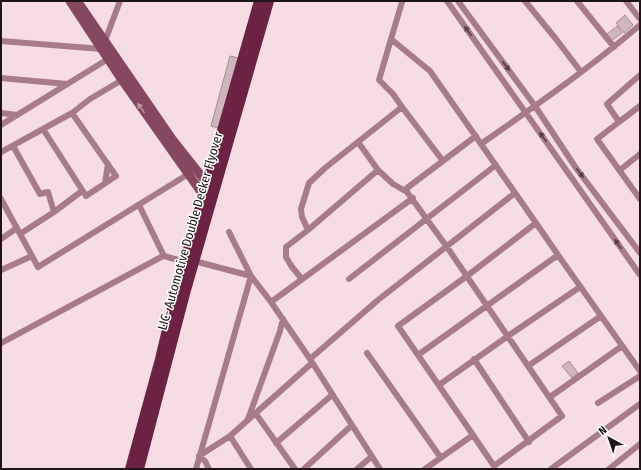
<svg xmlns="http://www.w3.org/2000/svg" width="641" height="470" viewBox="0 0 641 470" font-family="'Fira Sans Condensed',sans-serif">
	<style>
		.building { fill: #cfb6be; stroke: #a58d95 }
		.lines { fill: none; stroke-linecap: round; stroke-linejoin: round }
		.street { stroke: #a77b8a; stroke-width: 6 }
		.secondary { stroke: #864860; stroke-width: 9 }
		.rail { stroke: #372d30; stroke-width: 2; stroke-dasharray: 2 4; stroke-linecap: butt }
		.primary-bridge { stroke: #6c2242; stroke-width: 10 }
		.oneway { fill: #543e45 }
		.oneway2 { fill: #bc9aa8 }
		.labels { text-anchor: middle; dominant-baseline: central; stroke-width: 3; stroke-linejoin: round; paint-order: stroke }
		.street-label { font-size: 13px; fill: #1d1517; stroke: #fff }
	</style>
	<rect width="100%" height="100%" fill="#f6dce4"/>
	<path class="building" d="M625 15 633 25 624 33 616 23Z
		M617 26 622 33 611 41 606 35Z
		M230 56 248 60 228 131 211 126Z
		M569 361 578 373 572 378 562 366Z"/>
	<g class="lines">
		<path class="street" d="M447 1 640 275
			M458 1 535 106 576 168 640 253
			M525 1 556 39 581 72
			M577 1 614 47
			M626 1 640 19
			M402 2 391 39 430 71 481 144C535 106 590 68 640 25
			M391 39 379 80 393 94 402 107
			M1 41 102 49 120 1
			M640 75 607 104 619 122 597 139 640 199
			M1 78 67 84
			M1 113 17 115
			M72 113 90 99 122 80
			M619 122 640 106
			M1 125 108 59
			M358 142 378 170
			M13 146 40 194 48 192 54 212 20 234
			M1 152 72 113 116 176 86 196 43 129
			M620 170 640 154
			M105 183 108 164
			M407 192 393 184 378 170 308 230 302 217 301 209 309 183 325 168 402 107 443 161
			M1 199 38 267 190 173
			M139 205 164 256 182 261 198 262 251 276
			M54 212 82 191
			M229 232 251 276
			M1 239 17 228
			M558 255 640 371
			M1 270 32 256
			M302 279 292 267 286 257V247L308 230
			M349 279 496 165
			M271 302 413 198
			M1 343 163 256
			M367 353 441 458
			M418 355 558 255 536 223
			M310 359 378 300 515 193
			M474 359 529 442
			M528 366 601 316
			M439 385 508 336 580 287
			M550 397 622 346
			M598 403 640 376
			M256 414 295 469
			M248 419 280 331 283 319
			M473 435 398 326 467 276 536 223 481 144
			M230 436 251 469
			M276 443 332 395
			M196 469 251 276 271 302 310 359 380 469
			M209 469 205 461 199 456 230 436 312 363
			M304 469 351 426
			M357 469 371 457
			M425 469 473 435 494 466 562 416 447 247 407 192V188L476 136
			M551 469 640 404
			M609 469 640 444"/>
		<path class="secondary" d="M70 1 122 80 206 199
			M80 5 172 139 210 187"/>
		<path class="rail" d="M136 469 197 236 219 168 264 1"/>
		<path class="primary-bridge" d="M130 469 160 359 177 288 259 1
			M139 469 186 290 269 1"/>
	</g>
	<defs><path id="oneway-solid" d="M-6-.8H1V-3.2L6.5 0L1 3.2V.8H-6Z"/></defs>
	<g class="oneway">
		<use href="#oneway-solid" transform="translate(468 31) rotate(-125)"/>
		<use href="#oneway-solid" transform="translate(506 66) rotate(53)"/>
		<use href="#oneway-solid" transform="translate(543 137) rotate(-125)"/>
		<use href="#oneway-solid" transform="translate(580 173) rotate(53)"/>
		<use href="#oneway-solid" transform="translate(618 244) rotate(-125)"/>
	</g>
	<use class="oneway2" href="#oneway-solid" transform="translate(141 108) rotate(-126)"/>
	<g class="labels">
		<g class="street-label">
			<text transform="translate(190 231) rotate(-74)">LIC- Automotive Double Decker Flyover</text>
		</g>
	</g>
	<rect width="641" height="470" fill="none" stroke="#1d1517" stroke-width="4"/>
	<g transform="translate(609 438) rotate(320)" stroke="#ffffff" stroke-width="3" paint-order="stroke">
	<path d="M0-3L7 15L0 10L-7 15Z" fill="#1d1517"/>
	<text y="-6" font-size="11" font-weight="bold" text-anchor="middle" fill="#1d1517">N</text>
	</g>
</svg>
